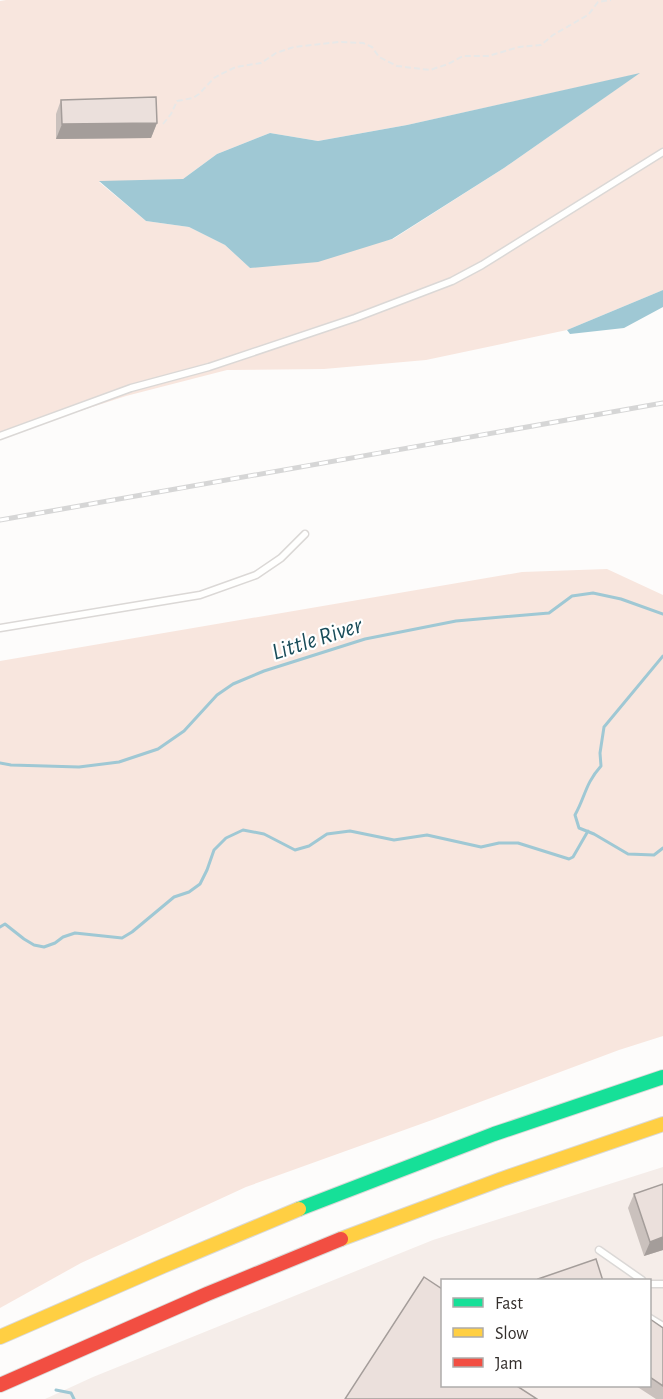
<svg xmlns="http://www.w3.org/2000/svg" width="663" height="1399" viewBox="0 0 663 1399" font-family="'Alegreya Sans',sans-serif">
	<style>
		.built { fill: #f5ede9; fill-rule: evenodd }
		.green { fill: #f8e6de; fill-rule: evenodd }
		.water { fill: #9fc8d4 }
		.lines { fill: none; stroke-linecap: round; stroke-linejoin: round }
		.stream { stroke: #9fc8d4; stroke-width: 3 }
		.lane-casing { stroke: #dbd8d6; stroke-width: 9 }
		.fast-casing { stroke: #dad9d7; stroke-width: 16 }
		.slow-casing { stroke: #dad9d7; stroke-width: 16 }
		.jam-casing { stroke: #dad9d7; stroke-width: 16 }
		.path { stroke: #e8e8e7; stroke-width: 2; stroke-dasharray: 6 3; stroke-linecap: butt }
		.lane { stroke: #fffffe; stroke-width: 6 }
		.fast { stroke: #16e098; stroke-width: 14 }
		.slow { stroke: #ffcf43; stroke-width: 14 }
		.jam { stroke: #f24e42; stroke-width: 14 }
		.rail-casing { stroke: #d6d6d6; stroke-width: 5 }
		.rail { stroke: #fff; stroke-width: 3; stroke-dasharray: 9; stroke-linecap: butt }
		.wall { fill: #cac1bd }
		.shaded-wall { fill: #a49d9a }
		.building { fill: #ebe0dc; stroke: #a49d9a; stroke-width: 1.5 }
		.labels { text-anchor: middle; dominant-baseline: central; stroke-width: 4.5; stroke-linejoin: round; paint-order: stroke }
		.water-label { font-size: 24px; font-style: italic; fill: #194c59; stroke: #fff }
	</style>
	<rect width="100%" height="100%" fill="#fdfcfb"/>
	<path class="built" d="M663 1167V1399H45L93 1377 433 1240ZM442 1280H650V1386H442Z"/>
	<path class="green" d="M6 0H663V290L567 330 426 360 324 369 227 370 126 396 0 437V1ZM638 74 504 168 393 239 250 268 225 245 189 227 146 221 99 182 183 179 217 154 270 133 318 141 407 125Z
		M607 569 663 595V1036L619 1050 432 1120 246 1187 81 1263 0 1308V661L522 572Z"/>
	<path class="water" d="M640 73 504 168 392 239 318 262 250 268 225 245 189 227 146 221 99 181 183 179 217 154 270 133 318 141 407 125Z
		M663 290V307L624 328 570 334 567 330Z"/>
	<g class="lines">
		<path class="stream" d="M663 656 604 727 600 753 601 766C585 784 586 795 575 815L579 828 594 834 628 854 654 855 663 848
			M0 763 11 765 79 767 119 762 158 749 184 731 217 695 233 684 264 671 365 639 456 621 549 613 572 596 593 593 621 599 663 614
			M0 927 5 924 24 939 34 945 44 947 55 943 63 937 75 933 122 938 132 932 174 897 189 892 200 884 207 870 214 850 226 838 243 830 264 834 295 850 309 846 327 834 350 831 394 840 427 835 481 847 499 843H518L569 859 573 857 588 831
			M56 1390 71 1393 74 1399"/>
		<g class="lane-casing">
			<path id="lane" d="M0 436 131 388 209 367 355 318 452 281 482 265 663 152
				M0 628 200 595 256 575 281 558 305 534
				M599 1250 642 1280
				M650 1284H663
				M650 1318 663 1326"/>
		</g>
		<g class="fast-casing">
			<path id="fast" d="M299 1209 494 1134 663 1077"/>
		</g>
		<g class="slow-casing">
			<path id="slow" d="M341 1239 502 1179 663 1124
				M0 1337 163 1266 299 1209"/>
		</g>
		<g class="jam-casing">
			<path id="jam" d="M0 1385 207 1294 341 1239"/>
		</g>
		<path class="path" d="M163 124 171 114 177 101 193 98 199 94 214 78 221 74 236 67 261 63 276 53 294 47 339 42 363 43 372 47 379 57 397 66 430 70 448 64 463 56H488L519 47 541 45 553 35 588 15 598 2 611 0"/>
		<use href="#lane" class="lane"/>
		<use href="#fast" class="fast"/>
		<use href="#slow" class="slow"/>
		<use href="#jam" class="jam"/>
		<g class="rail-casing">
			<path id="rail" d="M0 520 663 403"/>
		</g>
		<use href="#rail" class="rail"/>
	</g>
	<path class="wall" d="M61 100 157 123 151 138 56 139V114Z
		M663 1184V1250L644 1256 628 1208 634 1194Z
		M650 1319 663 1328V1399H656L636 1386H650Z"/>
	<path class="shaded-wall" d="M157 123 151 138 56 139 62 124Z
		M663 1237V1250L644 1256 650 1242Z"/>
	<path class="building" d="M156 97 157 123 62 124 61 100Z
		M663 1184V1237L650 1242 634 1194Z
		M596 1259 603 1281H539L538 1279Z
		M424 1277 442 1289V1386H517L537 1399H345Z
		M650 1319 663 1328V1386L650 1377Z"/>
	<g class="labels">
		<g class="water-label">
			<text transform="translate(317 639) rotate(-18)">Little River</text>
		</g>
	</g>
	<rect x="441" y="1279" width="210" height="108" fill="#ffffff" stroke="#aeacab" stroke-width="1.5"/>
	<rect x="453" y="1298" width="30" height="9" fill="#16e098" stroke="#aeacab" stroke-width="1.5"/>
	<text x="495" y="1309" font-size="18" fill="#342f2c">Fast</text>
	<rect x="453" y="1328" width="30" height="9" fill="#ffcf43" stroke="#aeacab" stroke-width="1.5"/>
	<text x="495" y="1339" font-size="18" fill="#342f2c">Slow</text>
	<rect x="453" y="1358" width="30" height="9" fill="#f24e42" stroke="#aeacab" stroke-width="1.5"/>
	<text x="495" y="1369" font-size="18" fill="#342f2c">Jam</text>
</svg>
